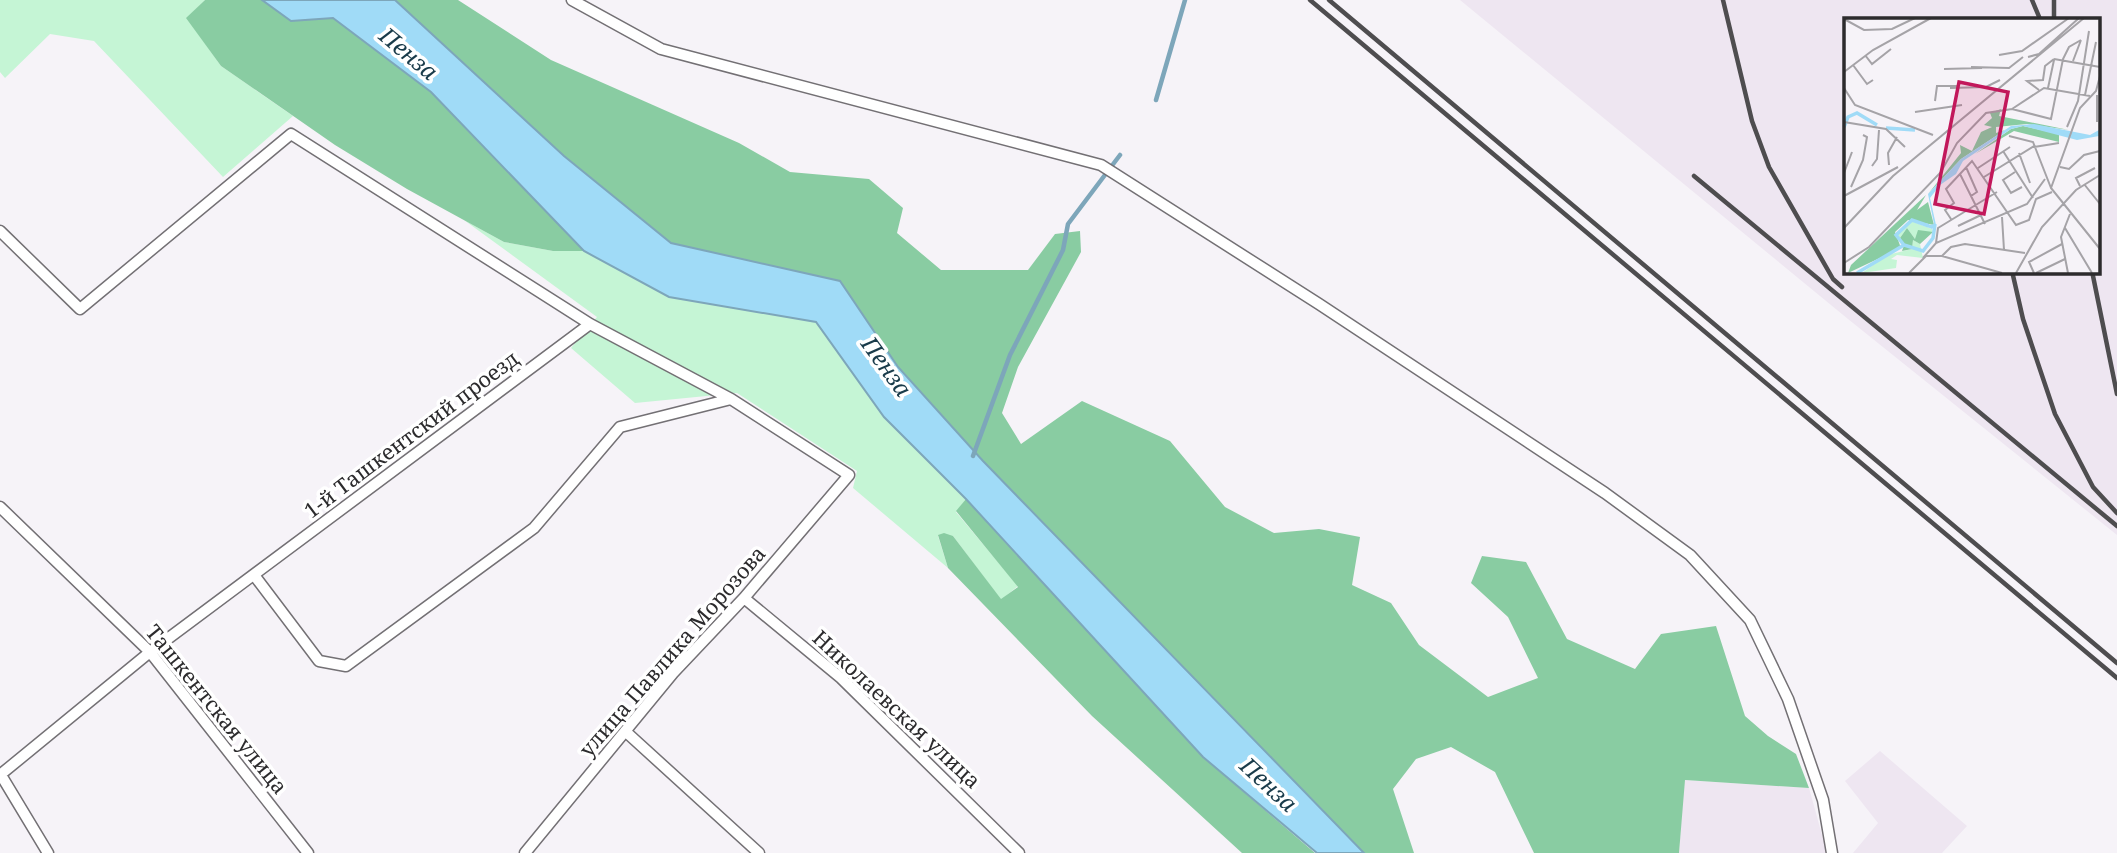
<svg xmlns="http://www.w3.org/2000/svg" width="2117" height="853" viewBox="0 0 2117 853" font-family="'Noto Serif',serif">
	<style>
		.built { fill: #eee6f1; fill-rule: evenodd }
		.green { fill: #c5f5d5 }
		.forest { fill: #89cca2 }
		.water { fill: #a0dbf7; stroke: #7da6ba; stroke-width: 2 }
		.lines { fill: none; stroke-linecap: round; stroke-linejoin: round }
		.stream { stroke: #7da6ba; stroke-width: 4.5 }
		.minor-casing { stroke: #737074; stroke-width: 13 }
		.minor { stroke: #fff; stroke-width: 10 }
		.rail { stroke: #4e4d4f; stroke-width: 4.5 }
		.labels { text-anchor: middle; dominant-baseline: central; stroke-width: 7; stroke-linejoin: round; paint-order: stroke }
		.street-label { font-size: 21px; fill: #2c2b2d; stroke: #fff }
		.water-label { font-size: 23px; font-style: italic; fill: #193b4a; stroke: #fff }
		.inset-river { fill: none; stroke: #a0dbf7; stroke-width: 3.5 }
		.inset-road { fill: none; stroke: #a5a3a7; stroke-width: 2 }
		.view { fill: #c2185b; fill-opacity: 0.15; stroke: #c2185b; stroke-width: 3.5 }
		.inset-edge { fill: none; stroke: #2c2b2d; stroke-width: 3.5 }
	</style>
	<rect width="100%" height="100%" fill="#f6f3f8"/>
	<path class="built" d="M1460 0H2117V535L1848 319ZM2098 19V271H1846V19Z
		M1880 751 1967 826 1942 853H1853L1878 823 1845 781Z
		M1684 780 1809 788 1827 853H1679Z"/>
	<path class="green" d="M0 0H205L187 18 221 66 293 116 223 177 94 41 50 34 5 78 0 72Z
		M464 220 504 242 553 251H584L669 297 816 322 884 417 966 499 956 512 1018 586 1001 600 953 536H938L948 568 853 488 857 471 737 393 635 403 571 348 597 317Z"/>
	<path class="forest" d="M205 0H262L291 21 333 18 431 92 584 251H553L504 242 407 189 335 145 221 66 186 18Z
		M395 0H458L551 60 739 143 790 172 869 179 903 208 897 233 941 270H1028L1055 234 1080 231 1081 252 1018 367 1002 413 1021 444 1082 401 1170 441 1225 507 1274 533 1319 529 1360 537 1352 585 1391 603 1419 645 1488 697 1538 678 1508 617 1471 583 1482 556 1526 562 1567 639 1635 669 1661 634 1716 626 1745 716 1768 736 1796 754 1809 788 1685 780 1679 853H1534L1495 772 1451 747 1416 759 1393 789 1414 853H1364L983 461 898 367 840 281 671 243 564 156Z
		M966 499 1203 757 1315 853H1242L1092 716 948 568 938 535 944 533 953 536 1001 599 1018 587 956 511Z"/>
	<path class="water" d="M262 0H395L564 156 671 243 840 281 898 367 983 461 1364 853H1317L1203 757 966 499 884 417 816 322 669 297 584 251 431 92 333 18 291 21Z"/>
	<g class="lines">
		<path class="stream" d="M1156 100 1185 0
			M973 456 1010 355 1063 250 1068 224 1120 155"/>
		<g class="minor-casing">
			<path id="minor" d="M572 0 661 49 1101 165 1319 304 1605 493 1690 555 1750 620 1788 699 1823 800 1832 853
				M0 231 80 309 291 134 590 324 731 399 849 475 744 598 673 673 525 853
				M0 507 150 652 308 853
				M254 575 319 661 346 666 534 528 620 427 731 399
				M744 598 841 678 1019 853
				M625 731 759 853
				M0 775 150 652 590 324
				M1 775 48 853"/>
		</g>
		<use href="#minor" class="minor"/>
		<path class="rail" d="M1310 0 2117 678
			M1329 0 2117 663
			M1723 0 1752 121 1769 167 1833 279 1842 287
			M2032 0 2040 19
			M2054 19V0
			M1694 176 2117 526
			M2012 271 2023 319 2055 414 2093 487 2117 513
			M2092 271 2117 394"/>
	</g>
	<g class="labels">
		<g class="street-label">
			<text transform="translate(411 434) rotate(-37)">1-й Ташкентский проезд</text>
			<text transform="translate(672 651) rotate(-49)">улица Павлика Морозова</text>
			<text transform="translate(217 709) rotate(51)">Ташкентская улица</text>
			<text transform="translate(897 709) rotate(43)">Николаевская улица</text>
		</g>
		<g class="water-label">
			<text transform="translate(409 53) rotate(40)">Пенза</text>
			<text transform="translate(887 366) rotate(54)">Пенза</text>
			<text transform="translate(1269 784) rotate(43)">Пенза</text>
		</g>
	</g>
	<g transform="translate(1844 18)">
		<rect width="256" height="256" fill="#f6f3f8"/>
		<path d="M67 203 88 211 89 214 71 221 63 210 56 220 52 217ZM69 222 76 226 79 240 53 237 47 241 53 242 52 250 18 255 43 237 68 231Z" fill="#c5f5d5"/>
		<path d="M157 91 155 98 225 112 183 106 152 109V115L161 112 117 141 84 176 117 135 116 127 128 133 137 114 148 109 140 107 148 100 146 95ZM179 108 215 116V124L170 113 131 136 167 111ZM82 177 73 192 84 184 90 207 64 202 51 214 57 230 4 255 7 247ZM63 210 71 221 74 212 89 214 76 226 69 222 68 231 58 233 60 227 56 220Z" fill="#89cca2"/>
		<path d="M190 106 246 117 255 112V118L233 122 179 108 167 111 119 143 112 156 96 167 86 180 92 207 88 211 81 208 90 206 84 176 117 141 167 108Z" fill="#a0dbf7"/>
		<path class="inset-river" d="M0 109 4 99 13 95 33 107M42 110 71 112M85 208 68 202 52 217 60 227 79 233 89 220 91 206M13 255 60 227"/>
		<path class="inset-road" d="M0 1 20 12 48 11 71 0M21 37 28 46 47 31M155 37 178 33 225 0M184 39 195 36 235 0M210 41 256 49M229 43 237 22M9 47 23 66 29 62M127 49 165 50 179 39M100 51 138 50M0 54 29 32 87 0M256 58 252 73 236 90 207 170 256 231M0 70 11 87 89 117M106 70 142 69 156 62M204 70 210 42M195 72 183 63 199 62 201 48 210 41M241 77 252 24M253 77V104M91 83 93 68H114M168 91 200 70 246 78M71 94 118 87M0 104 42 111 61 129M223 109 234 83 245 13M165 118 189 124 207 170M190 129 215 125M159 133 189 180M175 135 186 165M45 147 44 135 53 119M28 148 33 141 35 112M122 149 133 174 127 178M216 149 225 151 240 137 256 133M134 150 166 129M171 154 159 162 167 175 178 169M0 155 8 134M116 156 141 206M140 159 190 128M240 166 256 186M236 168 232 160 251 150M7 169 19 142 23 119 19 117M0 178 54 149M158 199 160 232M107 201 101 192 110 185 102 171 128 143 172 207 185 202 192 181 208 174M114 208 137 197M0 210 49 158 240 0M221 210 248 255M92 225 94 210 153 174M98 238 107 229 121 226 181 235M79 240 92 225 183 186 201 161M0 245 25 229 97 154 113 125 142 95 168 91 207 101 219 41 225 29 237 22M65 255 82 238H98L158 255M172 255 198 209 232 172 256 157M190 255 185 244 218 226M192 255 221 241M224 255 217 219 226 196"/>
		<path class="view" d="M115 64 164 74 140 196 91 186Z"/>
		<rect width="256" height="256" class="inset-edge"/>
	</g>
</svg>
